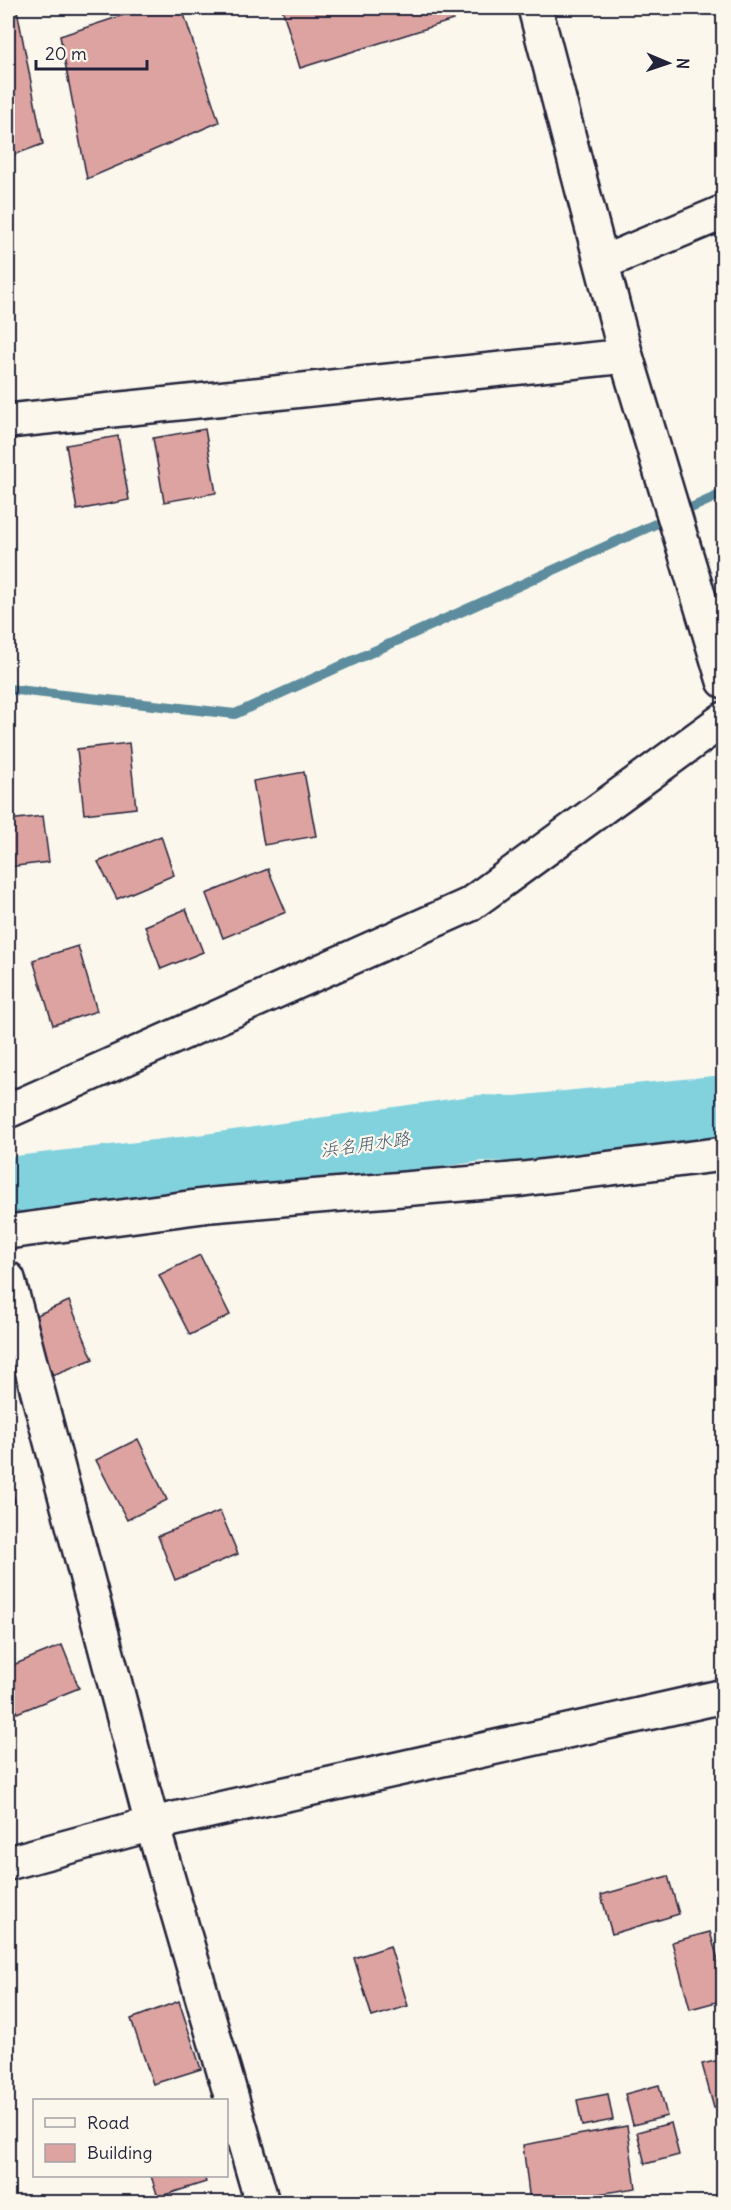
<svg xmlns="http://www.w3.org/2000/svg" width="731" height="2210" viewBox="0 0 731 2210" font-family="Delius,'Klee One',sans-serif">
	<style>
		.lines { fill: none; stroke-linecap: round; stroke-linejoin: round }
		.stream { stroke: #5c8c9d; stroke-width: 10 }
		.river { stroke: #82d2de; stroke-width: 66 }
		.building { fill: #dda3a1; stroke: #22223b; stroke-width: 1.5 }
		.minor-casing { stroke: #22223b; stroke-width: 38 }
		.minor { stroke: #fbf7ec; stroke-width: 33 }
		.labels { text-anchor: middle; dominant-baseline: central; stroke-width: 4.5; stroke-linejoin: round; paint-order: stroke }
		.water-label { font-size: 18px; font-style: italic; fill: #3f576c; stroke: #fbf7ec }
	</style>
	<rect width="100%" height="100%" fill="#fbf7ec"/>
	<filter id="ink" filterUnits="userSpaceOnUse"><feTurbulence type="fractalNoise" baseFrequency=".0167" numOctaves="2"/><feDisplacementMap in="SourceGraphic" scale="12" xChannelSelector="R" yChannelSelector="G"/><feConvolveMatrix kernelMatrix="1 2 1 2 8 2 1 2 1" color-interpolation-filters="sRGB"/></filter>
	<g filter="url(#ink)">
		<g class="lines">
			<path class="stream" d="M8 689 235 714 724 493"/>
			<path class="river" d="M8 1190 207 1167 481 1128 515 1129 724 1108"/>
		</g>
		<path class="building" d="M8 8H26L17 10 43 144 8 157Z
			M145 8H182L219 122 87 179 60 36Z
			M282 8H449L453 20 300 68Z
			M205 429 216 493 164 502 153 438Z
			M118 436 129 500 77 510 66 445Z
			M129 743 136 808 84 814 77 749Z
			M304 772 316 836 264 845 253 781Z
			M43 816 49 862 8 867V820Z
			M161 836 174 875 117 899 98 862Z
			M268 869 286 912 223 938 206 894Z
			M186 909 203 952 161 969 145 926Z
			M78 946 97 1011 53 1025 33 960Z
			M200 1255 230 1315 190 1335 159 1275Z
			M69 1301 93 1359 53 1375 30 1318Z
			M138 1439 167 1500 127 1520 96 1460Z
			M8 1473 15 1502 8 1504Z
			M220 1511 238 1554 175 1580 158 1536Z
			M62 1645 79 1688 17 1713 8 1691V1667Z
			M668 1876 679 1914 612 1934 601 1895Z
			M710 1932 724 1980V2000L690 2009 672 1942Z
			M390 1946 408 2006 372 2017 354 1958Z
			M179 2001 201 2069 153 2084 131 2019Z
			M724 2059V2105L714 2108 702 2064Z
			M659 2085 667 2116 633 2125 625 2094Z
			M608 2094 613 2120 582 2126 577 2100Z
			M671 2123 679 2155 645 2164 637 2132Z
			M627 2126 636 2188 548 2202H530L523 2145Z
			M151 2176H204L206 2182 158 2197Z"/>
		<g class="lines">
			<g class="minor-casing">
				<path id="minor" d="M535 8 626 356 724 681
					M602 263 724 212
					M8 421 626 356
					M8 1111 469 905 724 719
					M8 1232 211 1205 523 1179 724 1154
					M8 1279 152 1824 262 2202
					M8 1863 152 1824 724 1696"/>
			</g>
			<use href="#minor" class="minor"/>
		</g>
	</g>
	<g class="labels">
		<g class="water-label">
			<text transform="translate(365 1144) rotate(-8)">浜名用水路</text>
		</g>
	</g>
	<rect width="731" height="2210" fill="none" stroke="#fbf7ec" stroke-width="30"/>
	<rect x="15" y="15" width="701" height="2180" fill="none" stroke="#22223b" stroke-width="2" filter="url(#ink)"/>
	<rect x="33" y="2099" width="195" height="78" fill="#fbf7ec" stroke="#a4a2a5" stroke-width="1.5"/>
	<rect x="45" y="2118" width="30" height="9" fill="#fbf7ec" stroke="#a4a2a5" stroke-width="1.5"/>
	<text x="87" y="2129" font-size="18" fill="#22223b">Road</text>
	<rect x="45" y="2144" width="30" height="18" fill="#dda3a1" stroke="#a4a2a5" stroke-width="1.5"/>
	<text x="87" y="2159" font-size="18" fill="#22223b">Building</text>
	<g transform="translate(668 63) rotate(92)" stroke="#fbf7ec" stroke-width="4.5" paint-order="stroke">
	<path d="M0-4.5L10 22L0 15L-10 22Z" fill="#22223b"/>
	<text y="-9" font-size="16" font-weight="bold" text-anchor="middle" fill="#22223b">N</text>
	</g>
	<path d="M36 60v9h111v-9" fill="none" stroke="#22223b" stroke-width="3"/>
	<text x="45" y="60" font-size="18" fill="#22223b" stroke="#fbf7ec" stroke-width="4.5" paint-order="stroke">20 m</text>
</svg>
